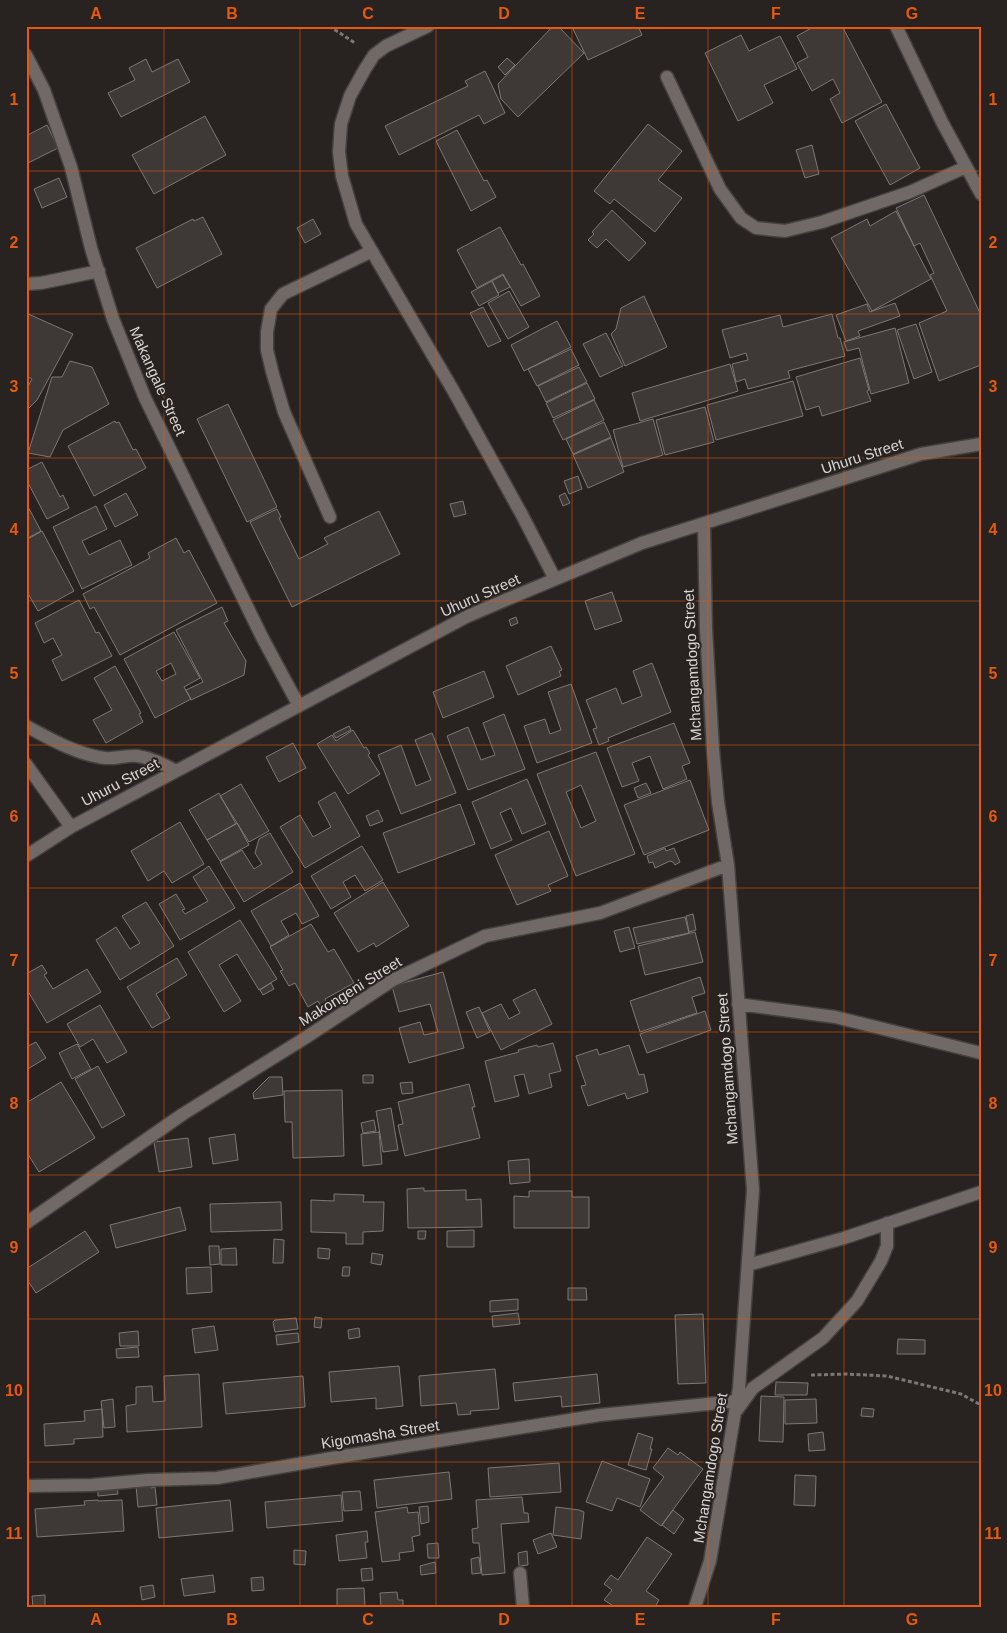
<svg xmlns="http://www.w3.org/2000/svg" width="1007" height="1633" viewBox="0 0 1007 1633" font-family="Helvetica,sans-serif">
	<style>
		.building { fill: #3e3936; stroke: #7e7874; fill-rule: evenodd }
		.lines { fill: none; stroke-linecap: round; stroke-linejoin: round }
		.minor-casing { stroke: #45413f; stroke-width: 15 }
		.path { stroke: #7b7774; stroke-width: 3; stroke-dasharray: 4 2.5; stroke-linecap: butt }
		.minor { stroke: #706966; stroke-width: 12 }
		.grid { fill: none; stroke: #e8590c; stroke-width: 1; stroke-opacity: 0.55 }
		.labels { text-anchor: middle; dominant-baseline: central; stroke-width: 4; stroke-linejoin: round; paint-order: stroke }
		.street-label { font-size: 15px; fill: #d9d6d4; stroke: #282320 }
		.neatline { fill: none; stroke: #e8590c; stroke-width: 2 }
		.grid-label { font-size: 16px; text-anchor: middle; font-weight: bold; fill: #e8590c }
	</style>
	<rect width="100%" height="100%" fill="#282320"/>
	<path class="building" d="M553 26H558L584 53 518 117 501 99 498 84Z
		M579 26H638L642 35 588 60 573 29Z
		M815 26H842L882 102 842 123 830 99 840 93 833 79 812 91 797 63 808 57 797 36Z
		M741 35 749 51 780 36 797 69 764 85 773 103 738 121 705 53Z
		M507 58 515 65 505 75 498 67Z
		M146 59 152 72 178 59 190 82 121 117 108 93 135 80 129 68Z
		M485 71 505 113 484 124 479 115 399 155 385 126 468 86 465 81Z
		M886 104 920 168 890 185 855 121Z
		M205 116 226 155 154 194 132 155Z
		M648 124 682 151 658 180 682 198 655 232 614 199 610 204 594 191Z
		M47 125 58 148 26 164V136Z
		M457 130 484 181 487 180 496 197 471 211 436 141Z
		M812 145 819 174 805 178 796 150Z
		M59 178 67 197 42 208 34 189Z
		M924 195 981 315V365L939 381 919 323 947 311 930 275 934 273 920 243 914 246 896 208Z
		M612 210 646 243 629 261 606 239 597 248 588 240 594 234 592 232Z
		M896 211 931 279 872 311 831 238 867 219 870 226Z
		M203 217 222 254 157 288 136 248 193 219 194 221Z
		M313 219 321 234 305 243 297 228Z
		M500 227 521 265 523 264 540 296 521 306 503 274 477 288 457 250Z
		M503 275 510 287 498 293 492 281Z
		M492 281 499 295 479 306 471 292Z
		M509 291 529 327 508 339 488 303Z
		M644 296 667 347 625 366 611 334 616 329 621 308Z
		M895 303 900 316 858 331 860 336 846 341 836 315 867 304 870 312Z
		M483 307 501 341 488 347 470 313Z
		M26 313 73 334 37 400 26 411V390L32 379 26 376Z
		M832 314 838 338H840L845 356 788 371 790 378 748 389 745 379 736 382 732 364 748 360 746 353 730 358 722 330 780 315 783 327Z
		M557 321 571 347 524 371 511 345Z
		M916 324 932 372 914 379 897 330Z
		M895 328 909 383 871 394 859 348 847 351 844 342Z
		M606 333 623 366 600 377 583 344Z
		M571 349 579 365 537 386 528 369Z
		M860 358 869 390 867 391 871 401 822 416 819 406 806 410 796 377Z
		M70 361 92 367 109 404 63 430 50 457 28 453 52 377H62Z
		M730 364 738 391 640 421 632 393Z
		M579 367 587 382 546 402 538 386Z
		M793 381 803 416 716 440 707 405Z
		M587 383 595 399 553 418 546 403Z
		M594 400 604 420 563 440 553 420Z
		M228 404 277 507 247 522 197 419Z
		M705 407 714 442 665 455 656 420Z
		M653 419 663 455 623 467 613 430Z
		M115 421 116 423 119 422 133 450 136 449 146 468 94 496 68 446Z
		M604 422 611 437 573 454 566 439Z
		M611 438 624 472 588 488 573 455Z
		M42 462 60 497 63 495 69 508 47 519 26 479V470Z
		M578 476 582 489 569 494 564 481Z
		M126 493 138 515 115 527 104 505Z
		M565 493 570 503 563 506 559 496Z
		M463 501 466 514 454 517 450 504Z
		M26 503 41 531 26 539Z
		M96 506 107 529 82 541 89 555 120 540 132 565 82 589 53 527Z
		M277 509 281 517 279 518 299 559 328 544 324 538 379 511 400 554 292 607 250 522Z
		M42 531 74 591 38 611 26 590V540Z
		M176 538 184 553 189 550 217 603 120 655 94 607 90 609 83 594 150 558 148 553Z
		M612 592 622 621 595 630 585 601Z
		M79 600 96 633 99 632 112 656 62 681 52 660 62 655 53 638 44 643 35 623Z
		M222 607 228 621 224 623 246 661 244 675 191 700 186 690 203 682 176 630Z
		M516 617 518 623 511 626 509 620Z
		M174 632 200 678 184 687 191 699 155 718 124 659ZM171 663 176 674 162 681 156 671Z
		M551 646 562 670 559 671 561 676 518 695 506 666Z
		M652 663 671 712 608 738 609 741 599 745 593 729 597 728 586 700 616 688 622 704 642 696 633 671Z
		M115 666 141 713 139 714 143 722 106 743 93 720 112 710 94 678Z
		M484 671 494 697 443 718 433 692Z
		M571 684 592 743 537 763 524 726 545 719 550 734 561 730 548 692Z
		M504 714 525 769 468 790 447 736 468 727 481 760 495 755 483 723Z
		M674 723 690 763 682 766 687 779 663 789 650 756 632 763 639 781 622 787 607 748Z
		M349 726 351 730 336 738 333 734Z
		M353 730 364 748 366 747 370 753 368 755 380 774 348 794 317 744 332 735 336 741Z
		M432 733 456 793 401 814 378 755 401 745 416 786 431 780 415 740Z
		M293 743 306 768 279 782 266 757Z
		M596 752 635 854 576 876 537 774ZM581 785 596 821 581 828 566 792Z
		M527 779 546 824 522 834 511 808 500 813 512 840 491 849 472 802Z
		M690 780 709 830 644 855 624 805Z
		M646 783 651 793 638 798 634 788Z
		M241 784 269 831 249 842 220 796Z
		M335 792 360 836 305 868 280 827 300 815 313 837 331 827 318 802Z
		M219 793 236 824 207 840 189 810Z
		M460 804 475 844 398 873 383 833Z
		M378 810 383 821 370 826 366 816Z
		M180 822 204 864 172 883 164 871 148 881 131 851Z
		M237 823 249 845 220 861 207 840Z
		M549 831 568 876 548 885 551 891 517 905 495 855Z
		M270 833 293 872 244 902 220 862 242 850 254 869 262 864 255 853 259 839Z
		M362 846 383 880 365 891 355 875 343 882 351 897 331 909 311 876Z
		M665 848 666 851 674 848 680 862 675 865 673 862 670 861 655 868 653 862 649 863 647 856Z
		M209 866 235 908 180 940 159 904 176 894 185 909 182 910 185 914 208 901 193 877Z
		M383 882 409 926 376 947 374 943 358 952 334 913Z
		M300 883 319 916 302 924 296 913 281 921 289 935 271 946 251 911Z
		M146 902 174 946 120 980 96 940 116 927 130 949 140 943 122 916Z
		M693 914 696 930 689 932 686 916Z
		M685 917 689 933 637 944 633 928Z
		M240 920 277 979 259 990 237 954 219 965 241 1001 224 1012 188 952Z
		M311 924 328 952 334 949 354 983 325 999 328 1005 322 1008 318 1001 308 1007 295 983 289 986 280 971 283 970 270 947Z
		M629 927 635 948 620 952 614 931Z
		M695 932 703 962 645 975 638 946Z
		M177 958 187 975 156 994 170 1018 152 1028 127 987Z
		M42 965 47 973 44 975 53 989 87 969 101 992 47 1023 26 988V974Z
		M443 972 464 1048 409 1063 399 1028 420 1022 424 1035 438 1032 430 1004 399 1012 392 986Z
		M700 977 705 993 692 997 697 1013 640 1032 630 1001Z
		M271 983 274 989 263 995 260 990Z
		M535 989 552 1024 501 1050 482 1013 501 1004 509 1019 520 1013 513 1000Z
		M100 1005 127 1052 107 1063 93 1039 80 1047 67 1024Z
		M479 1007 490 1032 477 1038 466 1012Z
		M705 1011 711 1030 647 1053 640 1034Z
		M36 1042 46 1058 26 1070V1047Z
		M553 1043 561 1071 549 1074 552 1087 529 1094 524 1074 514 1076 519 1096 495 1102 485 1061 519 1052 518 1050 537 1045 538 1047Z
		M77 1044 91 1069 72 1079 59 1053Z
		M629 1045 639 1075 644 1074 648 1092 627 1099 625 1093 588 1106 581 1086 586 1085 576 1056 597 1049 599 1055Z
		M98 1066 125 1115 102 1128 75 1079Z
		M363 1075H373V1083H363Z
		M269 1077H282L283 1095 254 1099 253 1093Z
		M61 1082 95 1138 39 1172 26 1151V1103Z
		M412 1082 413 1093 402 1094 400 1083Z
		M469 1084 475 1107H472L480 1138 405 1156 398 1125 403 1124 398 1102Z
		M342 1090 344 1156 293 1158 292 1122H285L284 1091Z
		M391 1108 398 1150 383 1152 376 1111Z
		M374 1120 376 1131 363 1133 361 1123Z
		M379 1132 382 1164 363 1166 361 1134Z
		M235 1134 238 1160 213 1164 209 1138Z
		M188 1138 192 1167 159 1172 154 1142Z
		M529 1159 530 1182 510 1184 508 1161Z
		M424 1188V1191L466 1190V1200L481 1199 482 1227 408 1228 407 1189Z
		M529 1191H572V1197H589V1228H514V1196L529 1197Z
		M334 1194 364 1195 363 1202H384L383 1231 363 1232V1244H346V1233L311 1232V1200L334 1201Z
		M281 1202 282 1230 211 1232 210 1204Z
		M180 1207 186 1230 116 1248 110 1225Z
		M474 1230V1247H447V1231Z
		M85 1231 99 1252 36 1293 26 1278V1269Z
		M418 1231H426L425 1239H418Z
		M274 1239 284 1240 283 1263H273Z
		M209 1246H219L220 1264 210 1265Z
		M236 1248 237 1265H221V1249Z
		M318 1248 330 1249 329 1259 318 1258Z
		M372 1253 383 1255 381 1265 371 1263Z
		M211 1267 212 1292 187 1294 186 1268Z
		M343 1267H350L349 1276H342Z
		M568 1288H586L587 1300H568Z
		M518 1299V1310L490 1312V1301Z
		M518 1313 520 1324 493 1327 492 1316Z
		M703 1314 706 1383 678 1384 675 1315Z
		M315 1317 322 1318 321 1328 314 1327Z
		M296 1318 298 1329 275 1332 273 1322 275 1320Z
		M214 1326 218 1350 195 1353 192 1329Z
		M359 1328 360 1337 349 1339 348 1330Z
		M138 1331 139 1346H120L119 1333Z
		M298 1333 299 1342 277 1345 276 1335Z
		M898 1339 925 1340V1354H897Z
		M138 1347 139 1357 117 1358 116 1349Z
		M399 1366 403 1406 376 1409V1398L331 1402 329 1372Z
		M495 1369 499 1409 470 1411 471 1414 458 1415 456 1403 421 1406 419 1376Z
		M199 1374 202 1427 127 1432 126 1406 136 1404V1387L152 1386 153 1402 165 1401 164 1376Z
		M597 1374 600 1403 562 1407 561 1396 515 1401 513 1383Z
		M303 1376 305 1407 226 1414 223 1383Z
		M776 1382 808 1383 807 1395H775Z
		M761 1396 784 1397 783 1442 759 1441Z
		M113 1399 115 1427 104 1428 101 1401Z
		M816 1399 817 1423 785 1424V1400Z
		M862 1408 874 1409 873 1417 861 1416Z
		M102 1409 103 1437 74 1439V1444L45 1446 44 1424 85 1421 84 1411Z
		M823 1432 825 1450 809 1451 808 1434Z
		M638 1433 653 1438 650 1449H652L646 1470 628 1465Z
		M668 1448 678 1455 680 1452 703 1469 661 1526 640 1510 664 1477 653 1468Z
		M602 1461 650 1479 640 1507 617 1498 612 1511 586 1502Z
		M559 1463 561 1492 490 1497 488 1468Z
		M449 1472 452 1499 377 1508 374 1480Z
		M795 1475 816 1476 815 1506 794 1505Z
		M150 1485 151 1488 155 1487 157 1505 138 1507 136 1486Z
		M117 1487 118 1494 98 1496V1489Z
		M360 1491 362 1510 344 1511 342 1492Z
		M341 1495 343 1521 267 1528 265 1502Z
		M522 1497 524 1513H528L529 1522 501 1524 505 1573 482 1575 479 1543H473L472 1529 478 1528 476 1500Z
		M98 1500V1501L122 1500 124 1531 37 1537 35 1509 85 1505 84 1501Z
		M230 1500 233 1531 159 1538 156 1508Z
		M428 1506 429 1522 421 1524 419 1507Z
		M407 1507 408 1513 418 1512 420 1535 412 1537 414 1551 399 1553 400 1560 382 1562 375 1512Z
		M556 1507 579 1510 584 1512 581 1539 553 1535Z
		M673 1510 684 1519 674 1534 662 1525Z
		M367 1531 368 1542H365L367 1558 339 1561 336 1535Z
		M551 1533 557 1547 538 1554 533 1540Z
		M647 1537 672 1554 646 1591 659 1600 655 1607H615L604 1600 612 1590 604 1584 611 1575 618 1580Z
		M438 1543 439 1558H428L427 1544Z
		M294 1550 306 1551 305 1565 294 1564Z
		M527 1551 528 1565 519 1566 518 1553Z
		M479 1557 481 1573 472 1574 471 1559Z
		M435 1562 436 1573 421 1575 420 1566Z
		M372 1568 373 1580 362 1581 361 1569Z
		M213 1575 215 1592 184 1596 181 1579Z
		M263 1577 264 1590 252 1591 251 1578Z
		M153 1585 155 1597 142 1600 140 1587Z
		M364 1588 365 1607H337V1589Z
		M397 1592 398 1600H403V1607H381L380 1593Z
		M45 1595V1607H33L32 1596Z"/>
	<g class="lines">
		<g class="minor-casing">
			<path id="minor" d="M428 26 386 46 374 55 365 69 350 96 341 124 339 152 342 176 356 224 453 390 522 515 555 579
				M896 26 942 122 981 194
				M26 55 44 90 71 167 91 248 113 319 145 398 262 637 299 706
				M667 77 720 189 741 218 756 228 785 231 822 222 910 192 966 167
				M26 284 41 283 99 271
				M330 517 284 412 272 371 267 350V332L271 309 283 294 372 251
				M26 726C50 739 78 755 105 758 116 759 126 755 137 756 152 758 163 764 176 771
				M26 764 71 827
				M26 856 71 827 468 616 503 601 642 543 921 454 981 444
				M738 1004 835 1017 981 1053
				M26 1223 183 1114 305 1038 393 980 485 936 600 913 728 865
				M748 1265 844 1238 981 1192
				M737 1410 753 1388 823 1338 857 1301 881 1261 887 1246V1223
				M26 1486 92 1485 148 1480 217 1478 332 1458 600 1415 737 1401
				M520 1573 523 1607
				M695 1607 710 1561 739 1388 753 1190 728 865 718 802 713 750 706 629 704 524"/>
		</g>
		<path class="path" d="M329 26 355 43
			M811 1375 846 1374 887 1376 961 1394 981 1405"/>
		<use href="#minor" class="minor"/>
	</g>
	<path class="grid" d="M164 26V1607M300 26V1607M436 26V1607M572 26V1607M708 26V1607M844 26V1607M26 171H981M26 314H981M26 458H981M26 601H981M26 745H981M26 888H981M26 1032H981M26 1175H981M26 1319H981M26 1462H981"/>
	<g class="labels">
		<g class="street-label">
			<text transform="translate(158 381) rotate(66)">Makangale Street</text>
			<text transform="translate(862 456) rotate(-18)">Uhuru Street</text>
			<text transform="translate(480 595) rotate(-24)">Uhuru Street</text>
			<text transform="translate(692 665) rotate(-93)">Mchangamdogo Street</text>
			<text transform="translate(120 782) rotate(-28)">Uhuru Street</text>
			<text transform="translate(350 991) rotate(-32)">Makongeni Street</text>
			<text transform="translate(727 1069) rotate(-94)">Mchangamdogo Street</text>
			<text transform="translate(380 1434) rotate(-9)">Kigomasha Street</text>
			<text transform="translate(710 1468) rotate(-81)">Mchangamdogo Street</text>
		</g>
	</g>
	<rect width="1007" height="1633" fill="none" stroke="#282320" stroke-width="55"/>
	<rect x="28" y="28" width="952" height="1578" class="neatline"/>
	<g class="grid-label">
		<text x="96" y="19">A</text>
		<text x="232" y="19">B</text>
		<text x="368" y="19">C</text>
		<text x="504" y="19">D</text>
		<text x="640" y="19">E</text>
		<text x="776" y="19">F</text>
		<text x="912" y="19">G</text>
		<text x="14" y="105">1</text>
		<text x="993" y="105">1</text>
		<text x="14" y="248">2</text>
		<text x="993" y="248">2</text>
		<text x="14" y="392">3</text>
		<text x="993" y="392">3</text>
		<text x="14" y="535">4</text>
		<text x="993" y="535">4</text>
		<text x="14" y="679">5</text>
		<text x="993" y="679">5</text>
		<text x="14" y="822">6</text>
		<text x="993" y="822">6</text>
		<text x="14" y="966">7</text>
		<text x="993" y="966">7</text>
		<text x="14" y="1109">8</text>
		<text x="993" y="1109">8</text>
		<text x="14" y="1253">9</text>
		<text x="993" y="1253">9</text>
		<text x="14" y="1396">10</text>
		<text x="993" y="1396">10</text>
		<text x="14" y="1539">11</text>
		<text x="993" y="1539">11</text>
		<text x="96" y="1625">A</text>
		<text x="232" y="1625">B</text>
		<text x="368" y="1625">C</text>
		<text x="504" y="1625">D</text>
		<text x="640" y="1625">E</text>
		<text x="776" y="1625">F</text>
		<text x="912" y="1625">G</text>
	</g>
</svg>
